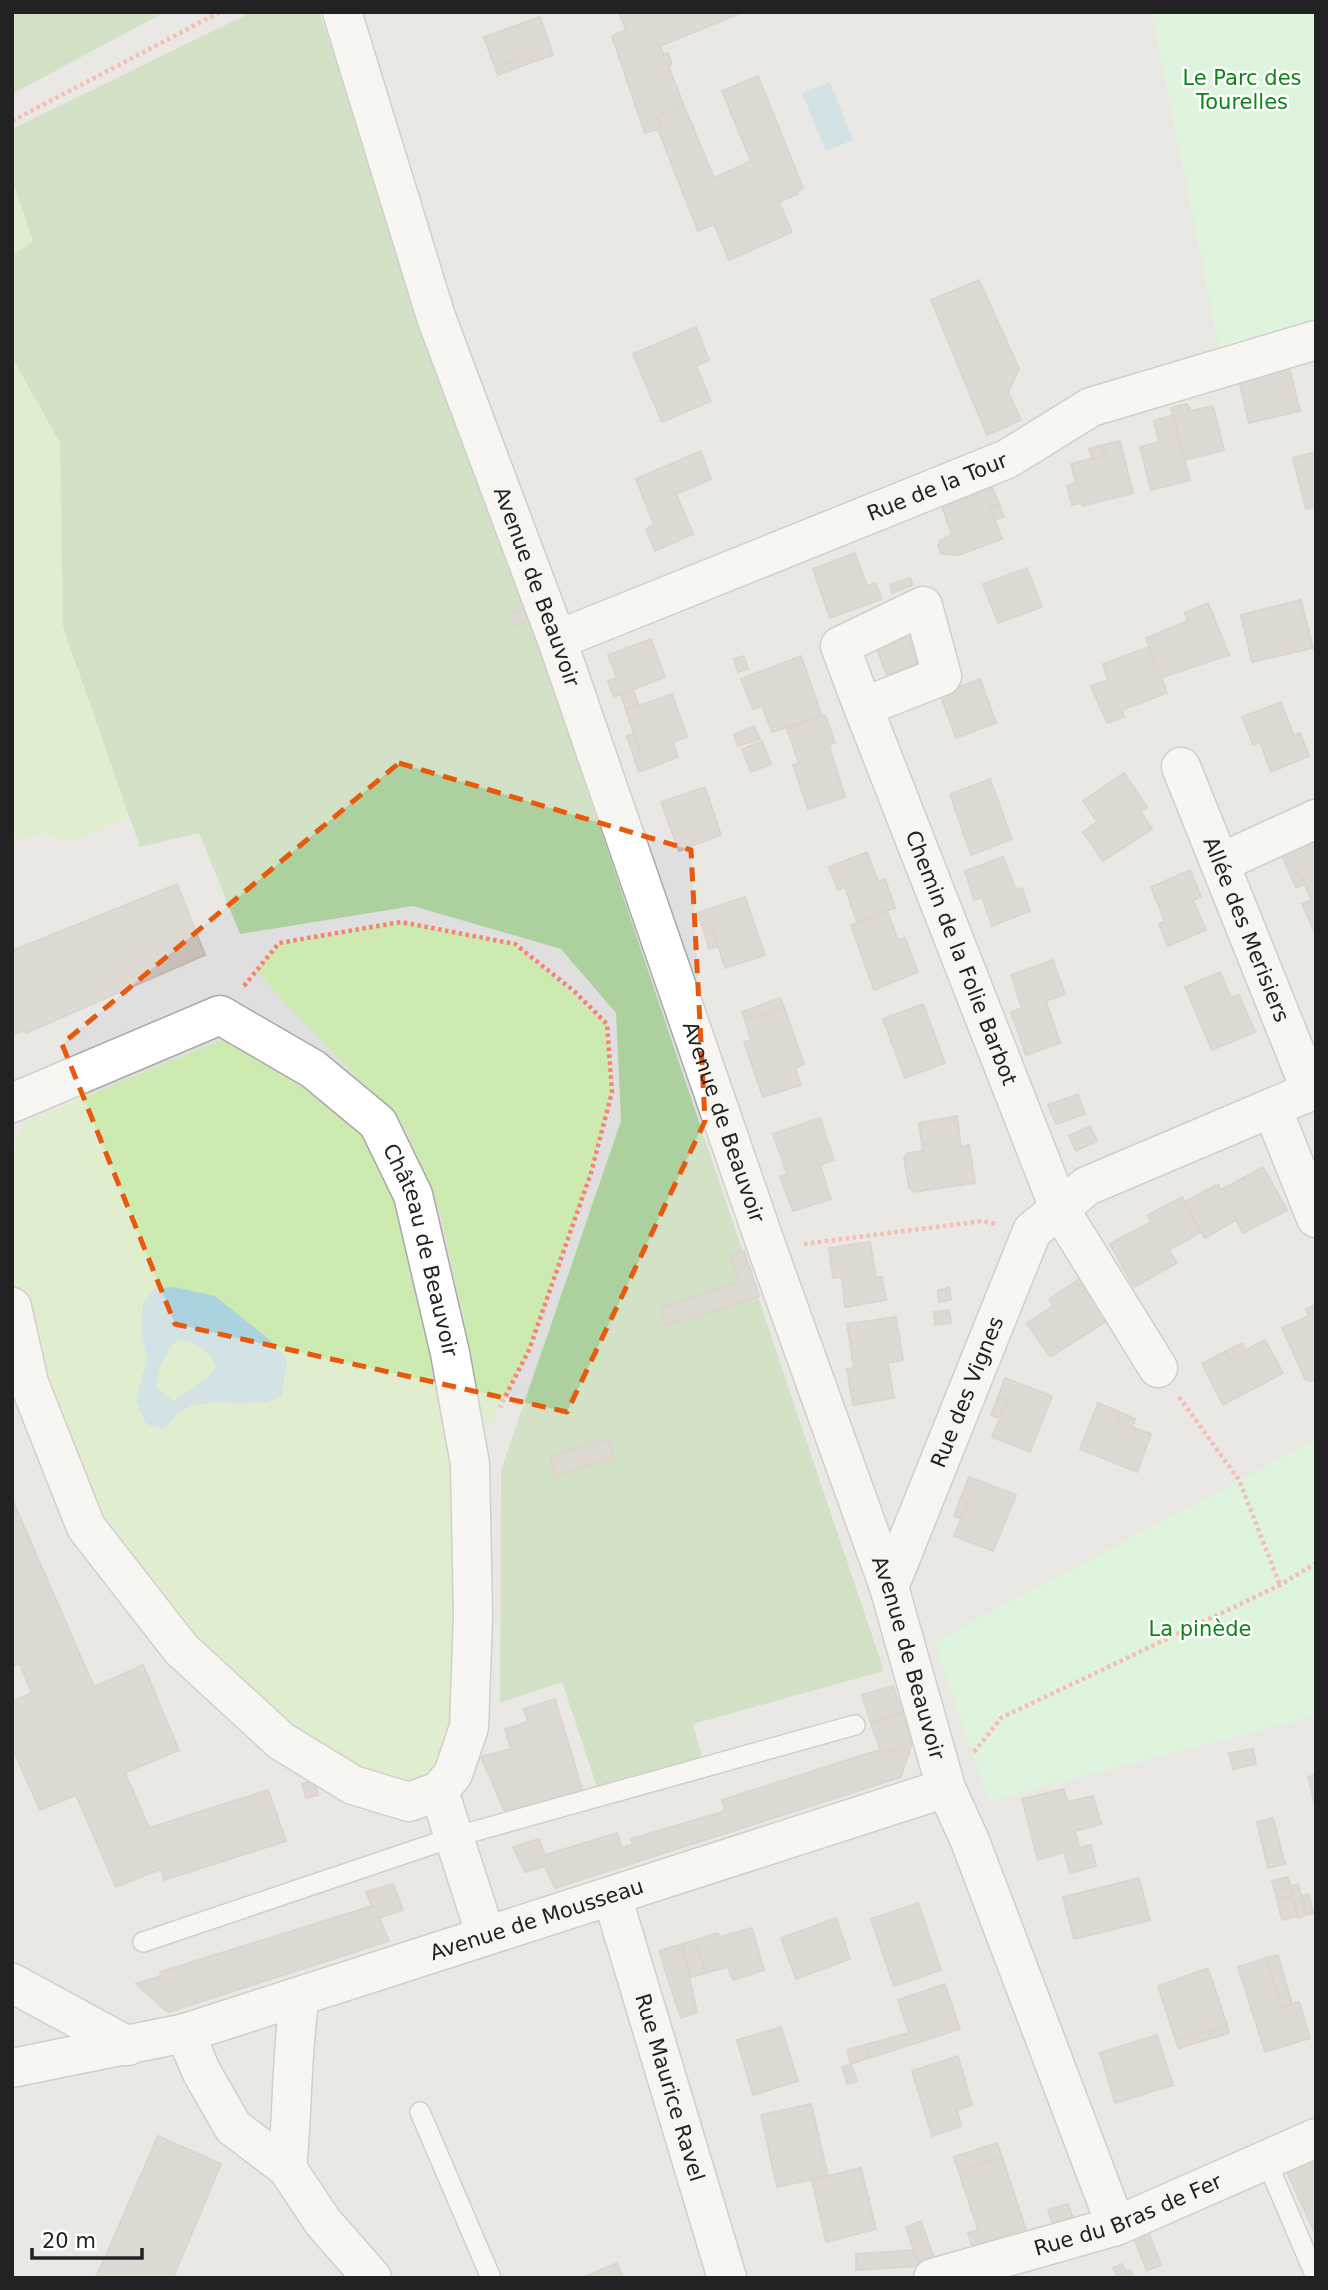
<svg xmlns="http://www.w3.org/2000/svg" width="1328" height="2290" viewBox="0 0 1328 2290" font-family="'DejaVu Sans',sans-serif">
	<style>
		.residential { fill: #e0dfdf }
		.grass { fill: #cdebb0 }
		.forest { fill: #add19e }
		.park { fill: #c8facc }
		.water { fill: #aad3df; fill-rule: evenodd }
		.building { fill: #c7bfb8; stroke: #c4b6ab; stroke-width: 2 }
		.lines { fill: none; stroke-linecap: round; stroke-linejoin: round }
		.service-casing { stroke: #a9a9a9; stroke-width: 22 }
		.minor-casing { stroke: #a9a9a9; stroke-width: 41 }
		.path { stroke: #fa8072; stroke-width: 4.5; stroke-dasharray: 3.5 3.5; stroke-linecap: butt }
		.service { stroke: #fff; stroke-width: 19 }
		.minor { stroke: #fff; stroke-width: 38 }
		.marked { fill: none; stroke: #e8590c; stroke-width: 5; stroke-dasharray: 14 9; stroke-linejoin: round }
		.labels { text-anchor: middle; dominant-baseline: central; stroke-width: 5; stroke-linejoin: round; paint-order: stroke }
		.park-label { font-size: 21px; fill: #0c8416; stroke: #fff }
		.street-label { font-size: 21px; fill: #222; stroke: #fff }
	</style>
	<rect width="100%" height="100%" fill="#f2efe9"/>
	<path class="residential" d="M12 12H1152L1221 356 1316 335V2278H12Z"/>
	<path class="grass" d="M12 179 33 241 12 256Z
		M12 357 60 443 63 627 130 816 69 843 46 833 12 840Z
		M401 922 515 944 607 1024 612 1092 591 1173 529 1350 493 1421 482 1425 476 1416 473 1362 442 1219 404 1127 256 971 279 943Z
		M229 1037 378 1123 450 1353 469 1727 409 1802 281 1741 86 1527 12 1307V1153L24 1122Z"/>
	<path class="forest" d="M12 12H165L12 94Z
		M252 12H319L526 608 884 1671 693 1724 702 1758 597 1787 562 1682 500 1703 501 1470 621 1121 616 1013 561 949 413 906 240 934 199 833 140 847 63 627 60 443 12 357V256L33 241 12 179V129Z"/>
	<path class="park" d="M1152 12H1316V335L1221 357Z
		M1316 1440V1716L989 1801 934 1642Z"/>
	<path class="water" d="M830 82 853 140 826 151 802 93Z
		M174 1287 215 1296 271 1341 287 1360 282 1396C251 1412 209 1394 183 1410 176 1415 169 1423 163 1429L146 1424 136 1401 147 1357 141 1333 143 1302 155 1289ZM177 1340C195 1342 210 1349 216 1367 206 1382 188 1389 174 1401L157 1389C157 1369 164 1354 177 1340Z"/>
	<path class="building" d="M619 12H743L660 46 664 55 668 53 672 64 668 65 684 106 657 116 661 128 645 133 612 36 626 30Z
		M540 17 553 55 533 62 530 54 495 67 484 37Z
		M530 54 533 62 498 75 495 67Z
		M758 76 803 188 797 191 798 194 779 202 792 232 729 260 714 224 698 231 658 129 661 128 657 116 684 106 714 178 751 161 722 91Z
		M979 280 1019 369 1008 392 1021 420 987 435 931 300Z
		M696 327 709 360 696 366 711 401 662 422 633 354Z
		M1287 359 1300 411 1249 423 1239 380Z
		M1187 404 1190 411 1213 406 1224 450 1185 460 1171 408Z
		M1173 415 1190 480 1151 490 1140 447 1159 442 1154 421Z
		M1120 441 1133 493 1082 506 1081 503 1072 505 1067 486 1076 483 1071 464 1105 455 1102 445Z
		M1102 445 1105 455 1092 458 1089 449Z
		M701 451 711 479 676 494 693 534 655 551 646 529 654 525 636 479Z
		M1316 452V507L1306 509 1293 458Z
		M992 488 999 504 990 508 1002 539 959 555 941 554 938 545 941 540 952 535 942 506Z
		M999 504 1004 517 995 520 990 508Z
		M855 553 867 586 875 583 882 599 830 618 813 569Z
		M1027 568 1042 607 998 623 983 584Z
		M910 578 913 585 892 593 890 585Z
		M1301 600 1313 648 1252 662 1241 615Z
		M1208 603 1229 655 1161 678 1146 638 1188 621 1185 613Z
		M526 608 530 620 514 626 510 614Z
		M908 632 920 663 887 675 875 644Z
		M651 639 665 677 614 697 608 681 617 678 608 655Z
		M1149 647 1167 693 1122 710 1124 717 1107 723 1091 686 1108 680 1103 664Z
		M744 656 748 669 738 672 734 659Z
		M801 656 822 716 772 732 762 706 753 709 741 679Z
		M980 679 996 723 956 738 940 694Z
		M633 689 639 706 626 710 621 694Z
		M672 694 687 737 673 742 678 757 639 772 633 754 640 752 626 710Z
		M1281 702 1294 736 1300 733 1309 756 1271 772 1260 742 1253 745 1242 717Z
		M825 715 835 742 829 745 831 752 845 797 808 809 793 765 799 763 787 729Z
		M754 726 760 739 738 746 734 735Z
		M635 734 640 752 633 754 627 736Z
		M762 741 771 764 751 772 742 749Z
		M1124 773 1147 807 1140 811 1152 829 1103 861 1083 832 1097 822 1083 801Z
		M990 779 1012 839 971 855 950 794Z
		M705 787 721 835 679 851 661 802Z
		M1316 824V898L1312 900 1300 873 1291 876 1276 841Z
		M867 852 878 882 885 879 895 908 857 922 845 887 838 890 829 867Z
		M1003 857 1016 890 1022 888 1030 911 992 926 982 897 974 900 965 871Z
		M1190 870 1201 897 1193 900 1206 930 1168 946 1159 924 1165 921 1151 887Z
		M1300 873 1305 884 1296 888 1291 876Z
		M177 884 205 955 26 1033 25 1030 12 1035V951Z
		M745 897 765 955 725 968 713 929 704 932 698 913Z
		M1316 898V933H1315L1302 904Z
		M887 910 898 940 905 938 918 972 874 990 851 925Z
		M713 929 718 946 709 949 704 932Z
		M1053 960 1065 994 1046 1001 1060 1043 1026 1055 1011 1012 1022 1008 1011 975Z
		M1220 972 1231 998 1239 995 1255 1032 1212 1050 1185 987Z
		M780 998 784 1007 745 1020 742 1012Z
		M923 1004 945 1063 905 1078 883 1019Z
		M784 1007 804 1064 795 1068 801 1085 763 1097 744 1042 751 1040 745 1020Z
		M1078 1094 1085 1114 1056 1124 1048 1105Z
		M957 1116 961 1147 969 1145 975 1183 914 1192 909 1188 904 1158 908 1153 923 1151 919 1123Z
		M820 1118 834 1160 820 1165 831 1199 793 1211 780 1177 787 1174 773 1134Z
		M1090 1126 1097 1141 1076 1151 1069 1136Z
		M1263 1167 1287 1210 1243 1233 1236 1220 1205 1238 1185 1202 1218 1184 1221 1190Z
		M1182 1197 1201 1232 1169 1250 1177 1263 1134 1287 1110 1244 1151 1222 1148 1215Z
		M870 1242 876 1277H882L886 1300 845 1307 842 1277 833 1278 829 1248Z
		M744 1251 759 1296 665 1326 661 1308 739 1282 730 1256Z
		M1086 1275 1113 1317 1050 1357 1027 1323 1053 1306 1049 1299Z
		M949 1288 951 1300 939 1302 938 1290Z
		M1316 1305V1379L1310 1381 1305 1379 1282 1328 1309 1316 1306 1309Z
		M949 1310 951 1323 935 1325 934 1312Z
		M896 1317 903 1360 888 1363 894 1398 853 1405 847 1369 854 1368 847 1324Z
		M1265 1340 1283 1373 1223 1405 1202 1364 1226 1351 1229 1359Z
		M1242 1343 1246 1350 1229 1359 1226 1351Z
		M1005 1378 1052 1396 1030 1452 992 1437 1007 1401 998 1397Z
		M998 1397 1007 1401 1000 1419 991 1415Z
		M1098 1403 1120 1412 1116 1421 1151 1434 1137 1472 1080 1449Z
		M1120 1412 1135 1419 1132 1427 1116 1421Z
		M609 1439 614 1458 556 1476 550 1457Z
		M969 1477 1016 1495 993 1551 954 1536 969 1501 961 1497Z
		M961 1497 969 1501 961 1519 954 1516Z
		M12 1499 94 1687 143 1665 179 1750 125 1773 149 1828 268 1790 286 1841 164 1880 161 1869 116 1887 76 1795 40 1810 12 1747V1702L32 1693 20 1664 12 1665Z
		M893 1686 902 1712 871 1723 862 1695Z
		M555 1699 583 1792 506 1814 481 1757 511 1749 505 1729 528 1722 524 1709Z
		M902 1712 912 1743 881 1753 871 1723Z
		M912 1743 901 1777 555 1888 545 1866 525 1872 513 1847 539 1839 545 1855 617 1833 622 1848 633 1844 631 1839 725 1811 722 1800 879 1750 881 1753Z
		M1253 1749 1256 1764 1233 1769 1229 1753Z
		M1316 1775V1809L1308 1777Z
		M314 1780 318 1795 306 1798 302 1784Z
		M1064 1789 1067 1802 1093 1796 1101 1824 1075 1831 1079 1848 1091 1845 1096 1866 1070 1873 1064 1852 1038 1860 1022 1799Z
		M1273 1818 1285 1864 1268 1868 1257 1822Z
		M1288 1877 1291 1887 1275 1891 1272 1881Z
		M1139 1878 1150 1920 1074 1939 1063 1897Z
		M393 1884 403 1910 379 1918 389 1941 168 2012 136 1984 161 1976 160 1972 372 1906 366 1892Z
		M1298 1884 1306 1915 1298 1918 1291 1887Z
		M1291 1887 1293 1896 1277 1900 1275 1891Z
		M1309 1894 1313 1913 1306 1915 1301 1896Z
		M1293 1896 1298 1916 1282 1920 1277 1900Z
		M918 1903 941 1970 894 1986 871 1919Z
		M836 1918 850 1959 796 1979 781 1938Z
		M752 1928 764 1970 733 1980 728 1967 706 1973 696 1940 718 1933 720 1937Z
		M696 1940 706 1973 691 1977 682 1944Z
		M682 1944 697 2012 681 2018 659 1951Z
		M1278 1955 1292 2004 1281 2007 1266 1958Z
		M1266 1958 1281 2007 1299 2002 1310 2038 1265 2052 1238 1967Z
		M1208 1968 1227 2025 1176 2041 1158 1986Z
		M945 1984 960 2029 869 2058 865 2045 909 2033 898 2000Z
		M1227 2025 1229 2033 1179 2048 1176 2041Z
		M781 2027 798 2081 753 2095 737 2040Z
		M1157 2035 1173 2085 1115 2103 1100 2053Z
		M865 2045 869 2058 851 2064 847 2050Z
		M958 2056 972 2105 957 2110 961 2126 932 2136 912 2071Z
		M851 2064 857 2081 847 2084 842 2067Z
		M811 2104 828 2176 777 2187 761 2115Z
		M158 2136 221 2164 173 2278H96Z
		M997 2143 1002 2157 959 2172 954 2157Z
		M1002 2157 1027 2233 973 2249 968 2233 978 2230 959 2172Z
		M1316 2157V2235L1286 2170Z
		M861 2168 876 2229 826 2242 812 2180Z
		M1068 2204 1074 2221 1053 2226 1048 2210Z
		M921 2221 935 2262 919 2266 906 2227Z
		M1149 2233 1161 2265 1147 2271 1134 2239Z
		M914 2250 919 2266 856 2270V2254Z
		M617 2263 623 2278H582Z
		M1122 2264 1126 2272 1130 2270 1134 2278H1112L1117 2276 1113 2268Z"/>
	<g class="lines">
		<g class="service-casing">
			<path id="service" d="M143 1942 454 1837 855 1725
				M420 2112 491 2278
				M1266 2160 1316 2277"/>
		</g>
		<g class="minor-casing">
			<g id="minor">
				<path id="s1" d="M342 12 436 317 557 640 767 1248 889 1587 946 1788 970 1841 1116 2226"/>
				<path id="s2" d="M557 640 1007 459 1091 407 1316 340"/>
				<path id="s3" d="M863 707 942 676 923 606 840 646 863 707 1059 1208 1158 1368"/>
				<path id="s4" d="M1181 767 1311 1091"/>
				<path d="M1220 863 1316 819"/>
				<path id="s5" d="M12 1103 220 1015 313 1069 378 1123 413 1195 450 1353 470 1464 473 1616 469 1727 453 1774 439 1791 409 1802 353 1785 281 1741 181 1649 86 1527 29 1383 12 1307"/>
				<path d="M1272 1108 1316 1218"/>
				<path id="s6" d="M889 1587 1032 1231 1087 1186 1316 1089"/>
				<path d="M439 1791 486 1936"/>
				<path id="s7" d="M612 1896 727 2278"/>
				<path d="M12 1983 128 2046"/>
				<path d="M185 2033 201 2071 233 2127 287 2168 323 2222 372 2278"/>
				<path id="s8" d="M12 2068 185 2033 946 1788"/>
				<path d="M287 2168C293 2111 291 2053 300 1996"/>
				<path id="s9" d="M933 2278 1116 2226 1316 2138"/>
			</g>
		</g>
		<path class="path" d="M12 121 220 12
			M244 986 279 943 401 922 515 944 574 991 607 1024 612 1092 591 1173 529 1350 500 1407
			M804 1244 982 1221 996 1224
			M1179 1397 1239 1480 1280 1585
			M974 1752 1001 1718 1280 1585 1316 1563"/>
		<use href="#service" class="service"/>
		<use href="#minor" class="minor"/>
	</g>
	<path d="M0 0H1328V2290H0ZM399 763 691 850 705 1121 567 1412 175 1324 62 1044Z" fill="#f2efe9" fill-opacity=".55" fill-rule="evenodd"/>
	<path class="marked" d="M399 763 691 850 705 1121 567 1412 175 1324 62 1044Z"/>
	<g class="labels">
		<g class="park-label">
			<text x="1242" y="78">Le Parc des<tspan x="1242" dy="24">Tourelles</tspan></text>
			<text x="1200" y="1629">La pinède</text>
		</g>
		<g class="street-label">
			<text stroke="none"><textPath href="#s2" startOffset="410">Rue de la Tour</textPath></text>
			<text stroke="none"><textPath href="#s1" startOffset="607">Avenue de Beauvoir</textPath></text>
			<text stroke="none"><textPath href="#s4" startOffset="175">Allée des Merisiers</textPath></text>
			<text stroke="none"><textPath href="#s3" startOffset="584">Chemin de la Folie Barbot</textPath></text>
			<text stroke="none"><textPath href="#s1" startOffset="1174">Avenue de Beauvoir</textPath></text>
			<text stroke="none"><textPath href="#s5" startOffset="553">Château de Beauvoir</textPath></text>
			<text stroke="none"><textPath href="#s6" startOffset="210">Rue des Vignes</textPath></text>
			<text stroke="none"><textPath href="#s1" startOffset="1741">Avenue de Beauvoir</textPath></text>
			<text stroke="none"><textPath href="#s8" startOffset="546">Avenue de Mousseau</textPath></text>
			<text stroke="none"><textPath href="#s7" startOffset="200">Rue Maurice Ravel</textPath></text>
			<text stroke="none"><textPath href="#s9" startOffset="205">Rue du Bras de Fer</textPath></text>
		</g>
	</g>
	<rect width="1328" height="2290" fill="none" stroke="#222222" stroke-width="28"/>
	<path d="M32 2248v10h110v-10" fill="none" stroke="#222222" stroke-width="3.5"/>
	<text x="42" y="2248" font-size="21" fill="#222222" stroke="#ffffff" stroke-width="5" paint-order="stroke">20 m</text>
</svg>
